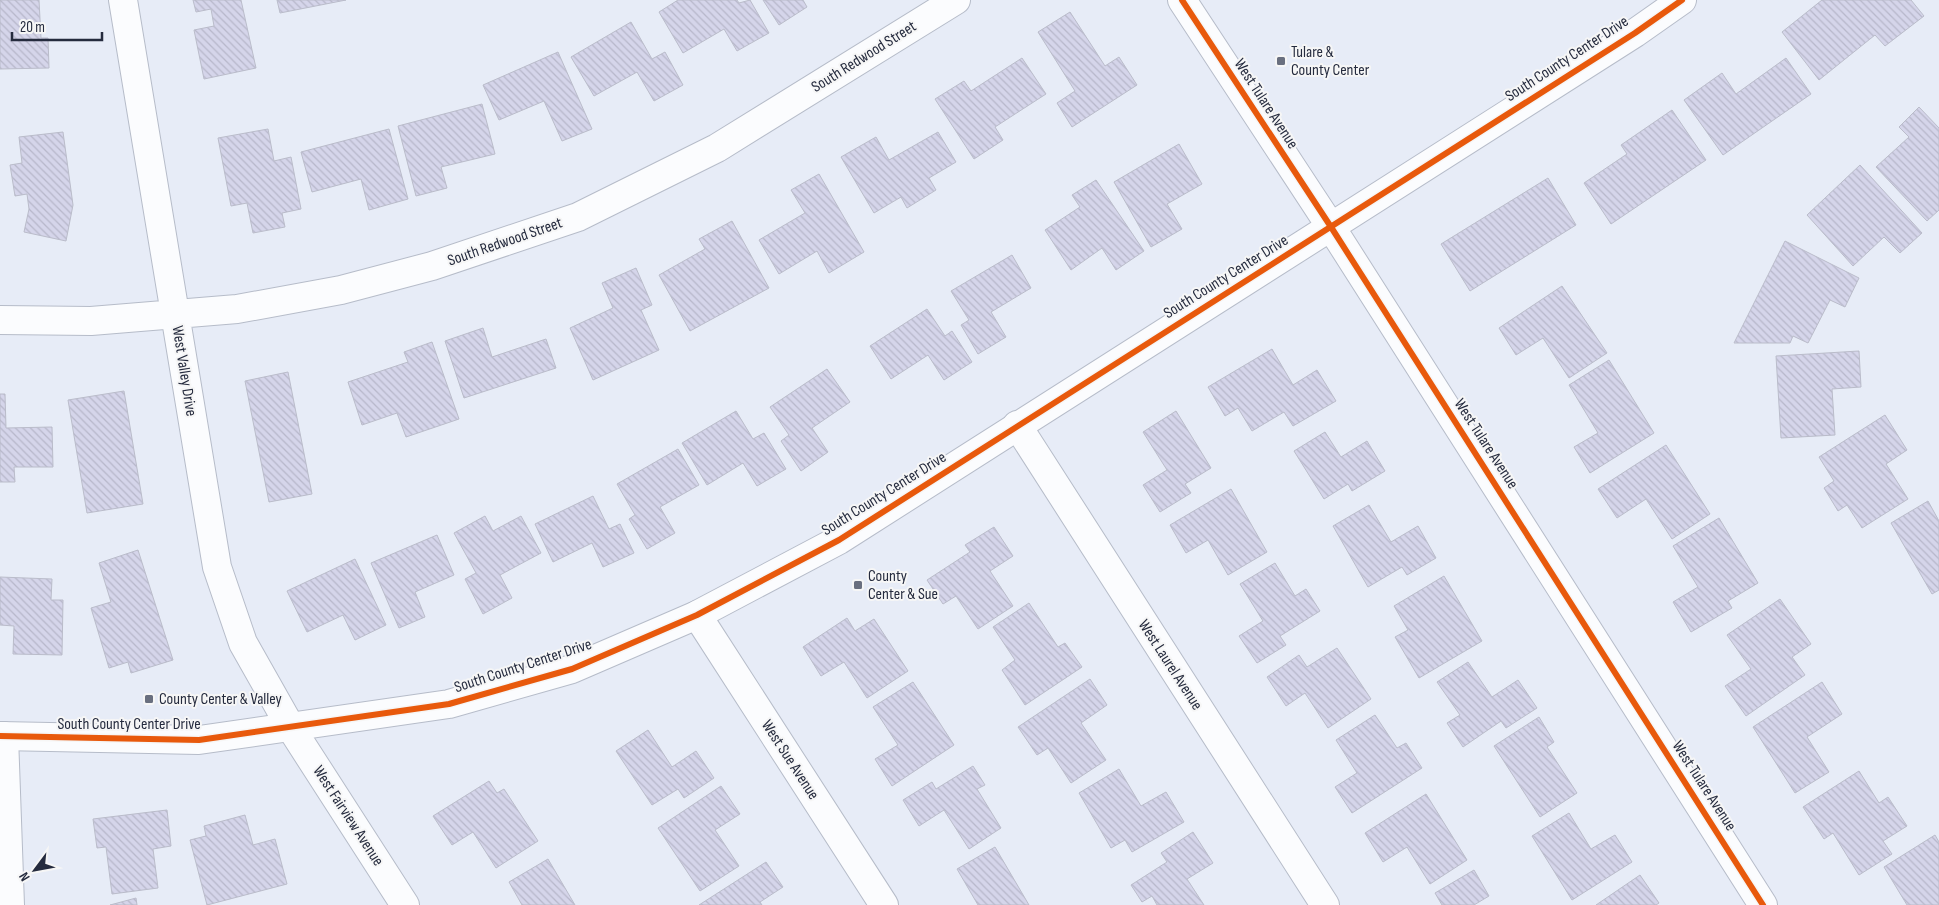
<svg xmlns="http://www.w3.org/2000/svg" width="1939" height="905" viewBox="0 0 1939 905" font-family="'Sofia Sans Condensed',sans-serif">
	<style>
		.building { fill: url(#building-back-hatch); stroke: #babcca }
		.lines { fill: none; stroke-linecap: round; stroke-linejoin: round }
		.street-casing { stroke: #b6bcc9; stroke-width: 30 }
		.secondary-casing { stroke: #b6bcc9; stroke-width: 30 }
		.street { stroke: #fbfcfe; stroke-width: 28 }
		.secondary { stroke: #fbfcfe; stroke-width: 28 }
		.cycleway-casing { stroke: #f6f6f6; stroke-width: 9 }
		.cycleway { stroke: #e8590c; stroke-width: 6 }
		.poi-dot { fill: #696f7f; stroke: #f6f6f6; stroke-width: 2 }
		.labels { text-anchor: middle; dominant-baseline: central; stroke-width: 4; stroke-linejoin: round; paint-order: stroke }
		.poi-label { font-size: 16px; fill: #252b3e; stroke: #f6f6f6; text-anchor: start }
		.street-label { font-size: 16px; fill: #252b3e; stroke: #f6f6f6 }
	</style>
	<defs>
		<pattern id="building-back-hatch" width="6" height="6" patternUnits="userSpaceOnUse" patternTransform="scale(1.25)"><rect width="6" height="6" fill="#d5d5ea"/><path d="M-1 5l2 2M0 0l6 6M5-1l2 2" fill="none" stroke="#b7b7ca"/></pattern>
	</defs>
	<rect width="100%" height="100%" fill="#e7ecf7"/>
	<path class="building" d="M0 0H39L41 38H48L49 68 0 69Z
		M193 0H241L256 68 204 79 194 30 214 26 211 9 196 12Z
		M277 0H346L280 13Z
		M678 0H737L739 3 750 0 769 33 737 51 724 29 683 53 659 12Z
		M763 0H803L807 7 779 25Z
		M1822 0H1911L1924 16 1885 46 1875 35 1819 80 1782 32Z
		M1070 12 1105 66 1119 57 1137 85 1072 127 1057 103 1075 91 1038 32Z
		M631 22 652 59 665 52 683 85 654 101 637 72 594 96 571 57Z
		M558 52 592 129 562 141 544 101 499 120 483 85Z
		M1022 58 1046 94 995 127 1003 140 974 159 935 99 964 81 971 91Z
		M1786 58 1811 94 1723 155 1684 100 1722 73 1736 94Z
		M482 104 495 154 441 167 447 188 416 196 398 126Z
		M1919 107 1939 128V210L1927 221 1876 167 1909 137 1899 127Z
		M1672 110 1706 160 1611 224 1584 183 1627 154 1621 145Z
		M268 129 274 161 291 157 301 209 282 213 285 227 253 233 247 203 231 206 218 138Z
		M389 129 408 199 369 210 361 179 312 192 301 152Z
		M63 132 73 205 66 241 24 232 29 209 27 194 15 196 10 165 22 163 19 137Z
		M938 132 956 162 929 178 936 190 907 208 901 197 874 213 841 157 876 137 889 160Z
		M1179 144 1202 184 1167 204 1182 229 1151 247 1114 182Z
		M1860 165 1922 233 1900 253 1884 237 1853 266 1807 215Z
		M819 174 864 252 829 273 817 251 779 274 759 240 805 213 791 190Z
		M1548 178 1576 225 1470 291 1441 244Z
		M1096 180 1144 251 1116 270 1102 248 1071 270 1045 230 1080 207 1072 195Z
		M732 221 769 288 690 331 659 275 705 249 699 239Z
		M1785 241 1859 278 1845 307 1830 300 1808 343 1793 336 1790 343H1734Z
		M1012 255 1031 288 991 312 1006 337 978 354 961 325 969 320 951 291Z
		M636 268 652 305 641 310 659 350 593 380 570 328 613 308 602 283Z
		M1562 286 1607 353 1569 378 1543 338 1516 355 1499 328Z
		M927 309 945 336 952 331 972 362 944 380 928 355 891 379 870 346Z
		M483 328 492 357 546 339 556 368 464 398 445 341Z
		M432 342 459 419 406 437 397 413 362 425 348 382 408 362 404 352Z
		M1272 349 1293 385 1317 370 1336 401 1293 426 1284 412 1252 431 1238 408 1225 416 1208 387Z
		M1859 351 1861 387 1832 389 1835 435 1781 438 1776 356Z
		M1609 360 1654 433 1590 473 1574 447 1598 433 1569 385Z
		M827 369 850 402 812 428 828 452 801 471 781 441 789 435 770 407Z
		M288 372 312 494 269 502 245 381Z
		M124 391 143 504 87 513 68 400Z
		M0 394H5L6 428 52 427 53 467H14L15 482H0Z
		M736 411 753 439 764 433 786 469 757 486 743 463 707 485 682 443Z
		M1176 411 1211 468 1185 484 1191 493 1160 512 1143 485 1167 470 1143 432Z
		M1885 415 1907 450 1886 464 1908 499 1862 528 1847 505 1838 511 1824 488 1834 481 1819 457Z
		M1325 432 1341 457 1367 441 1385 471 1352 491 1348 484 1324 499 1294 451Z
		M1666 445 1710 514 1672 539 1646 499 1617 518 1598 489Z
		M678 449 699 485 660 507 675 533 647 549 629 519 635 515 617 484Z
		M1231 489 1267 552 1228 575 1208 540 1186 553 1170 525Z
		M593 496 609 529 620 524 634 553 603 567 592 543 553 562 535 524Z
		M1928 501 1939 521V590L1932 594 1891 523Z
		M1369 505 1391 542 1418 526 1436 558 1407 575 1402 567 1368 587 1333 526Z
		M485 516 493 531 521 516 541 553 500 575 512 598 483 614 465 579 476 573 454 533Z
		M1719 518 1758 583 1728 601 1732 608 1691 632 1673 602 1698 587 1673 546Z
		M994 527 1013 556 990 571 1013 606 978 629 956 596 943 604 927 580 970 552 965 545Z
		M437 535 454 575 415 592 425 617 399 628 371 563Z
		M138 550 173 660 131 673 128 662 109 668 91 608 111 602 99 563Z
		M355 559 386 625 355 640 343 615 307 632 287 591Z
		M1275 563 1295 596 1306 589 1320 611 1280 636 1286 645 1257 663 1239 636 1263 621 1240 584Z
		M1444 576 1482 641 1419 678 1395 637 1408 630 1394 606Z
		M0 577 52 579 51 600H63L62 655 13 654 14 626 0 625Z
		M1780 599 1811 644 1792 657 1805 675 1746 716 1725 686 1751 669 1727 635Z
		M1029 603 1058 647 1065 643 1082 667 1025 705 1002 670 1015 660 993 627Z
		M847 618 855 631 874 619 908 671 867 698 844 662 821 676 803 647Z
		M1337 648 1371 699 1328 728 1305 693 1286 706 1267 677 1299 655 1307 667Z
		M1468 662 1492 697 1518 680 1537 708 1506 728 1501 721 1463 747 1447 723 1460 715 1437 682Z
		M1090 679 1107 705 1081 723 1106 760 1071 783 1048 748 1037 755 1018 727Z
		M913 682 954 745 892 786 875 759 898 745 873 707Z
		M1822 682 1842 714 1807 737 1829 772 1795 793 1753 727Z
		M1375 715 1397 748 1406 743 1422 768 1352 813 1335 787 1357 773 1336 740Z
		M1539 717 1554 742 1547 747 1577 793 1540 817 1494 746Z
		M648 730 672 767 696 751 714 778 684 798 678 789 652 805 616 751Z
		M973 766 985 785 977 789 1001 828 969 849 944 810 919 826 903 800 932 782 936 789Z
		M1119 769 1141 806 1166 792 1184 822 1132 852 1125 840 1111 848 1079 793Z
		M1859 771 1879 803 1888 797 1907 826 1883 841 1892 854 1859 875 1833 833 1824 839 1803 807Z
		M489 781 497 793 504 789 538 841 496 868 473 832 452 845 433 816Z
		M721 786 740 814 715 830 739 866 700 891 658 828Z
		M1426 794 1467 860 1430 884 1407 847 1383 862 1365 833Z
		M167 810 171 846 153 849 158 888 112 894 106 847 97 848 93 819Z
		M1569 813 1591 849 1615 835 1632 862 1572 900 1532 836Z
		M245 815 253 845 275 839 287 884 207 905 190 840 206 836 204 826Z
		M1193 832 1213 863 1187 879 1204 905H1157L1152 896 1142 902 1131 885 1167 862 1161 853Z
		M1935 835 1939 842V905H1907L1884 867Z
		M995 847 1029 905H978L957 869Z
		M548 859 575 905H522L509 882Z
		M766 862 783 887 760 902 762 905H699Z
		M1474 870 1489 896 1474 905H1442L1435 893Z
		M1640 875 1659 903 1656 905H1596Z
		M136 898 137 905H110Z"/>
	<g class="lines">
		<g class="street-casing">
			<path id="street" d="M123 0 217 567 243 643 291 728 405 905
				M0 320 91 321 237 309 341 290 432 266 578 217 717 148 956 0
				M1017 425 1325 905
				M697 615 884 905
				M4 736 10 905"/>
		</g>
		<g class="secondary-casing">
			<path id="secondary" d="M1182 0 1331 227 1763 905
				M0 736 199 740 449 704 572 669 697 615 839 540 1635 33 1682 0"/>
		</g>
		<use href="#street" class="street"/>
		<use href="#secondary" class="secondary"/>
		<g class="cycleway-casing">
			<path id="cycleway" d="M1182 0 1331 227 1763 905
				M0 736 199 740 449 704 572 669 697 615 839 540 1635 33 1682 0"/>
		</g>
		<use href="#cycleway" class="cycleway"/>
	</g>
	<g class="poi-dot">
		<rect x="1276" y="56" width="10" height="10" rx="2.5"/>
		<rect x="853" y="580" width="10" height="10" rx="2.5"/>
		<rect x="144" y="694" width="10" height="10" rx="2.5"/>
	</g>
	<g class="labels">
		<g class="poi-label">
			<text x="1291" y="52">Tulare &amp;<tspan x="1291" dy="18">County Center</tspan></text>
			<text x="868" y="576">County<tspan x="868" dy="18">Center &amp; Sue</tspan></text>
			<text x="159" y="699">County Center &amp; Valley</text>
		</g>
		<g class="street-label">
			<text transform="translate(864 57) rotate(-32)">South Redwood Street</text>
			<text transform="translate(1567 59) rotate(-33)">South County Center Drive</text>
			<text transform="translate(1266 104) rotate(57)">West Tulare Avenue</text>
			<text transform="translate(505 242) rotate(-19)">South Redwood Street</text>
			<text transform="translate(1226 277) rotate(-32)">South County Center Drive</text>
			<text transform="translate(184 371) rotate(81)">West Valley Drive</text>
			<text transform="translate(1486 444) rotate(57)">West Tulare Avenue</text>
			<text transform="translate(884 494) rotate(-32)">South County Center Drive</text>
			<text transform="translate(1170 665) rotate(57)">West Laurel Avenue</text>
			<text transform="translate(523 666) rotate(-18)">South County Center Drive</text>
			<text x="129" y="724">South County Center Drive</text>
			<text transform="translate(790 760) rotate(57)">West Sue Avenue</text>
			<text transform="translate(1704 786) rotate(57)">West Tulare Avenue</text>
			<text transform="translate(348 816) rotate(57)">West Fairview Avenue</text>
		</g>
	</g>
	<g transform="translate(35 870) rotate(238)" stroke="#f6f6f6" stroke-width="4" paint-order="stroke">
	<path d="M0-4L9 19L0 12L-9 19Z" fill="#252b3e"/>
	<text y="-8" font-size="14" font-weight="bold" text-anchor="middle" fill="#252b3e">N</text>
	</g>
	<path d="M12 32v8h90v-8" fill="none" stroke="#252b3e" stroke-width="2.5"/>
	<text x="20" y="32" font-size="15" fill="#252b3e" stroke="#f6f6f6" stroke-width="4" paint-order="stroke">20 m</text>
</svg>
